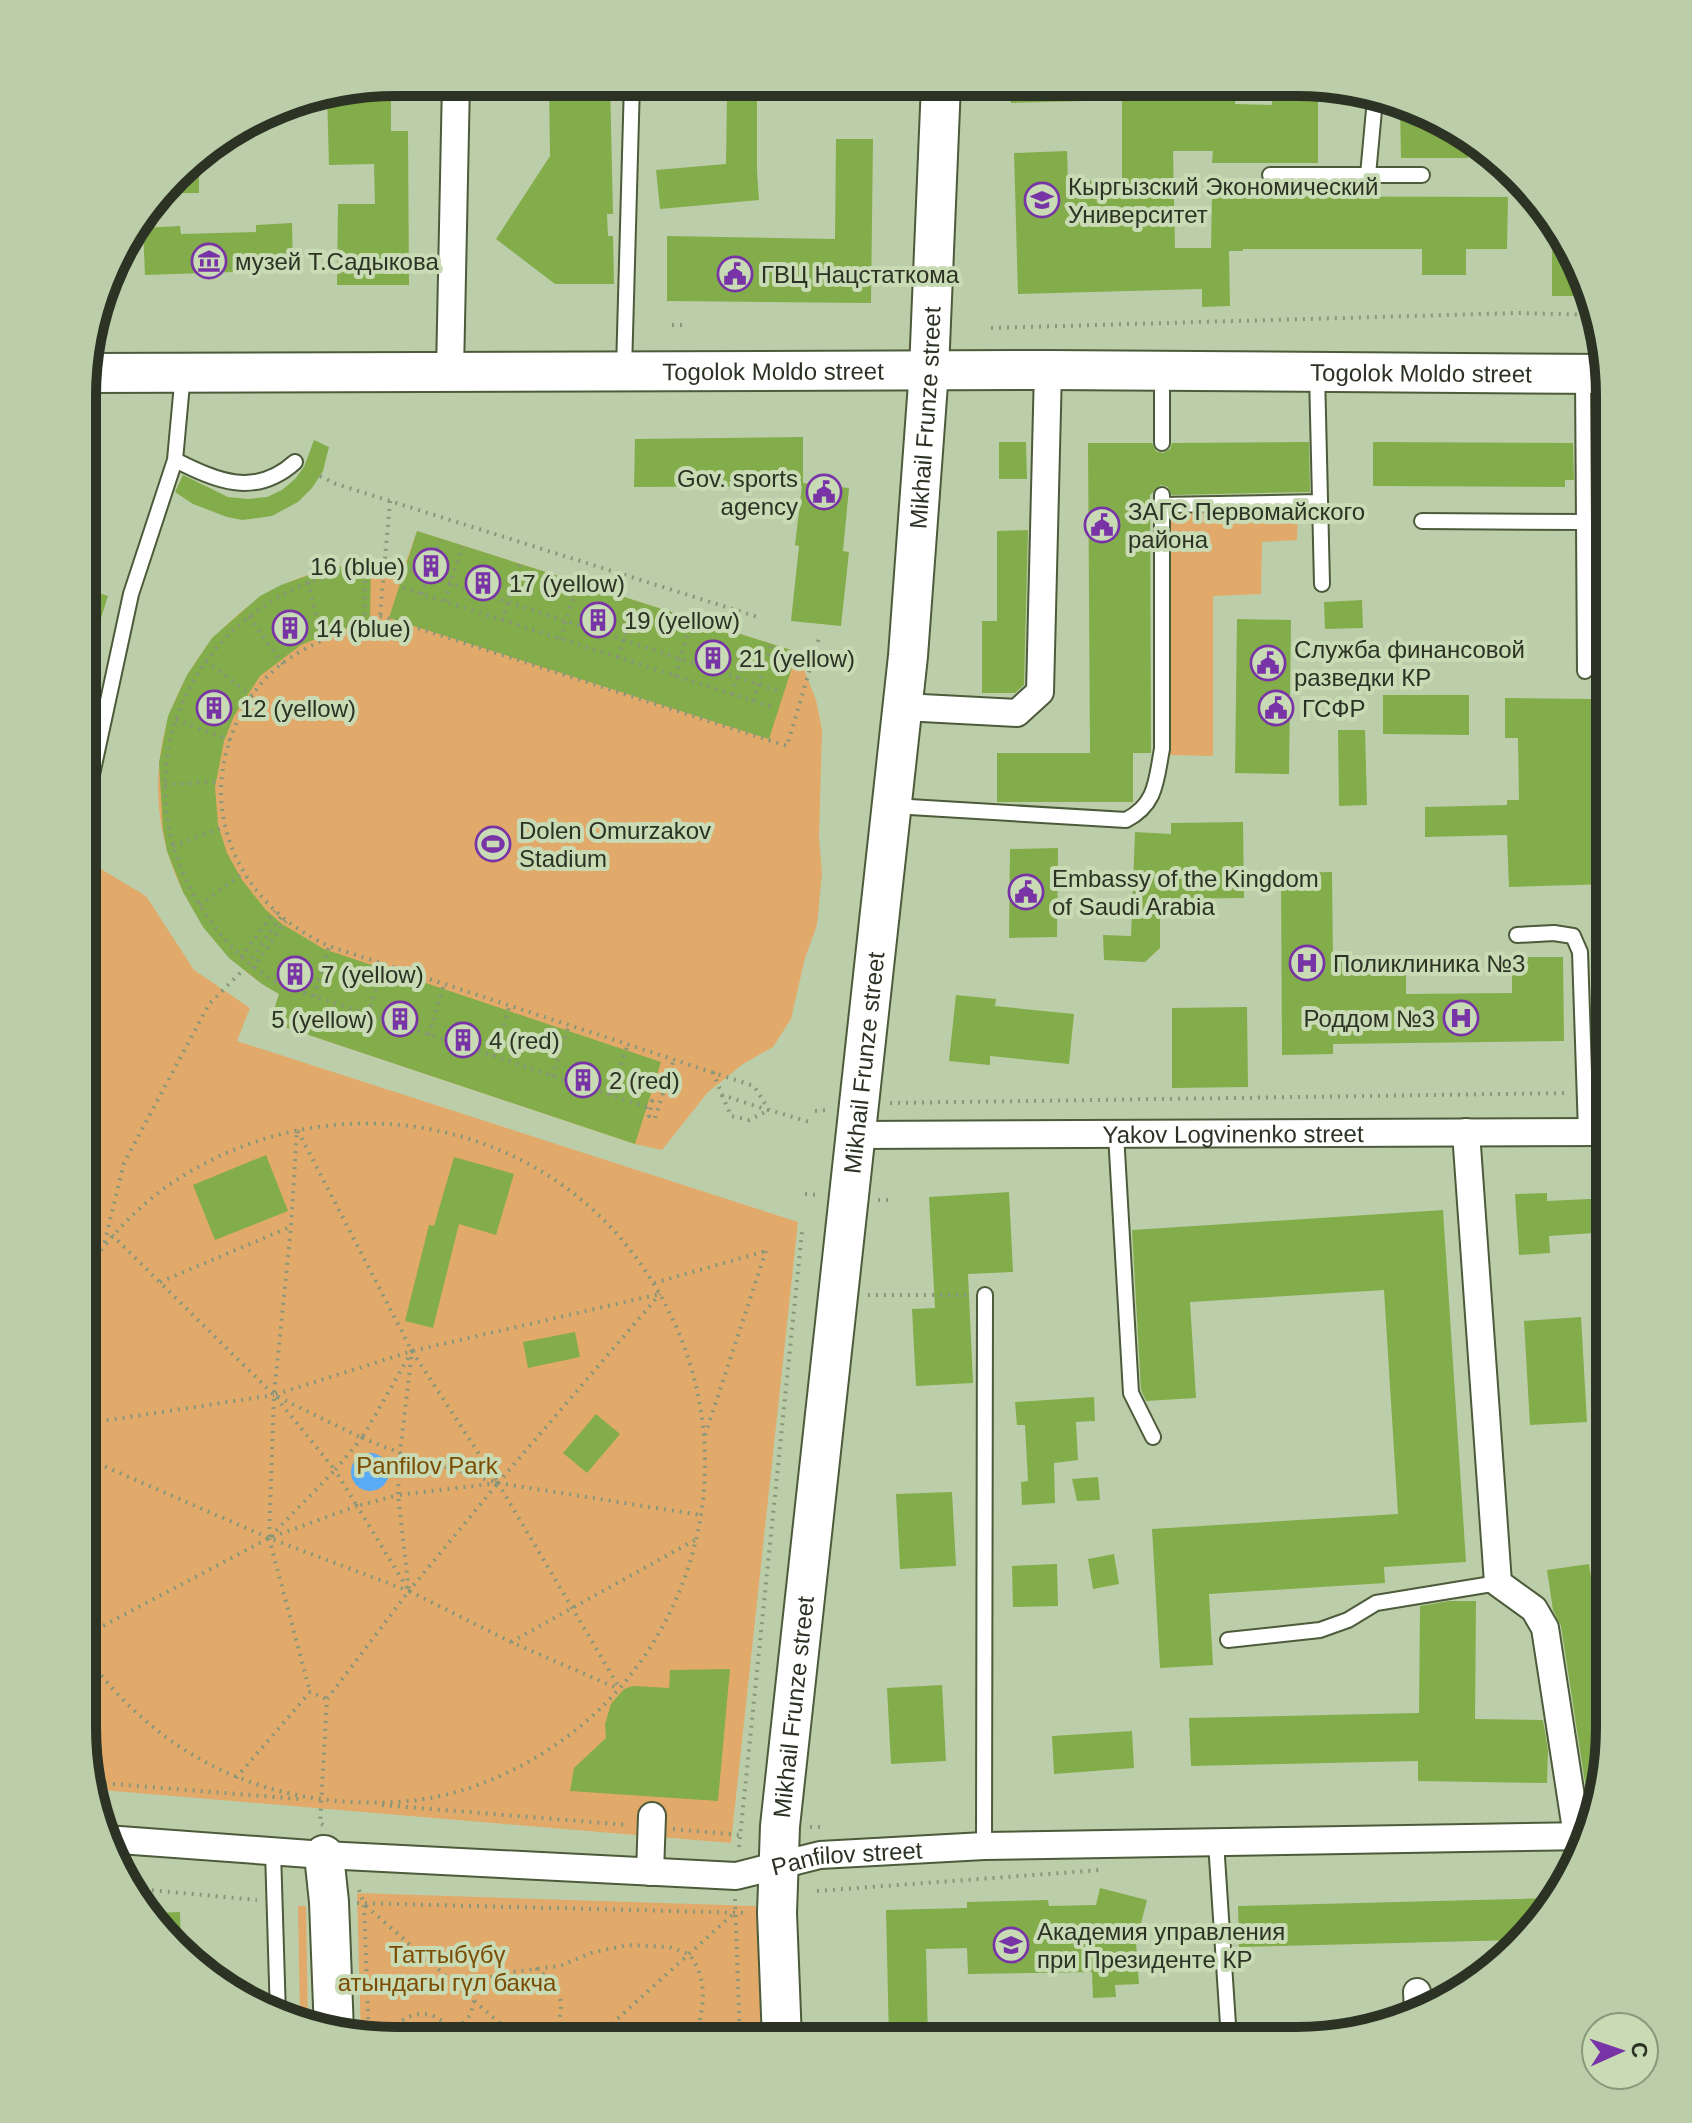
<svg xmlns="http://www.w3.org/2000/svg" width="1692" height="2123" viewBox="0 0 1692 2123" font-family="Helvetica,sans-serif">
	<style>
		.green { fill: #e2aa6a }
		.water { fill: #5aabf5 }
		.building { fill: #83ac4b }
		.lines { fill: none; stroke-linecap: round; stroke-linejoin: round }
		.lane-casing { stroke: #4c5b3a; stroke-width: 18 }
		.street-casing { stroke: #4c5b3a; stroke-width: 30 }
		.secondary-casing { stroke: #4c5b3a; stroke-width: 42 }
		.path { stroke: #889679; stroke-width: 4; stroke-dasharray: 2 6; stroke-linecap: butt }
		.lane { stroke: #fff; stroke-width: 14 }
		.street { stroke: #fff; stroke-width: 26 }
		.secondary { stroke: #fff; stroke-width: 38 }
		.labels { text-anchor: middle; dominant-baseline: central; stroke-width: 8; stroke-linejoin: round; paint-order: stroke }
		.poi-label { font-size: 24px; fill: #2c3324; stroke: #c9dbb5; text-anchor: start }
		.street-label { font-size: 24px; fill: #2c3324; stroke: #c9dbb5 }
		.park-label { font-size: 24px; fill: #7b4c04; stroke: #c9dbb5 }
		.rim { fill: none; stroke: #2c3324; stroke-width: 10 }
	</style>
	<rect width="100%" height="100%" fill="#bccea9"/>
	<path class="green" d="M1298 511 1297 540 1262 542 1261 594 1213 596V756L1169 755 1168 513Z
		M417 531 797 652 816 700 822 730 819 838 822 873 817 925 805 958 791 1019 773 1047 743 1064 708 1092 662 1150 635 1144 270 1022 279 994C240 972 212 943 190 904 114 773 179 608 327 569 353 562 379 564 405 565Z
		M84 859 146 896 194 970 250 1008 237 1041 798 1222 731 1843 90 1789 82 1727Z
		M357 1893 756 1906 762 2040H375L361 2038Z
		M298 1906H306L308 2027 300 2025Z"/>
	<path class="water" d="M351 1472a19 19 0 1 1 38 0a19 19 0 1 1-38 0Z"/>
	<path class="building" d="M549 82 610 83 613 214H607L608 236H613L614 284H555L496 239 550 156Z
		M391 83V131H408L409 285H337L338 204H375L374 164 329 165 327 93Z
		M1011 84H1235V104L1272 105V85H1318V163H1212L1213 151H1173L1175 248H1211L1212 196 1508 197 1507 249H1466V275H1422V249H1243V251H1229L1230 306 1202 307V289L1018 294 1014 153 1067 151 1068 181 1122 180V100L1011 103Z
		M727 92H757V171L759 200 660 209 656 170 726 164Z
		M1400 109 1468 134V158H1401Z
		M836 139H873L871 303 667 301V236L835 239Z
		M199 154V193H162L189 160Z
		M292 223 293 270 145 275 143 228 180 226 181 234 256 232V225Z
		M1552 251H1573L1592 296H1552Z
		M803 437V483L849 488 843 551 849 552 841 626 791 621 799 546 795 545 802 486 634 487 635 439Z
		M1593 439H1610V480H1594Z
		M314 440 329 447 323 471 312 488 298 502 272 516 242 520 227 517 193 504 175 492 183 475 228 497 248 499 267 497 282 490 295 479 304 467Z
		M999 442H1026L1027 479H999Z
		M1309 442 1310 492 1172 495 1168 487 1161 485 1150 495 1151 753H1133V802H997V753H1090L1088 443H1152L1156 451 1163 453 1170 449 1172 443Z
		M1373 442 1573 443 1574 480H1565V487L1373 486Z
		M1028 530 1024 685 1015 693H982V621H997V531Z
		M417 531 797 652 769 739 389 618Z
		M371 563 370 626 339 629 301 645 260 676 234 716 224 741 215 787 218 825 227 853 242 880 266 910 282 924 324 949 661 1062 635 1144 270 1022 279 994 262 984 229 958 203 927 183 892 167 851 163 830 159 763 168 716 187 675 212 638 260 596 281 585 329 568Z
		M84 588 108 596 88 659 84 658Z
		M1362 600 1363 628 1325 629 1324 602Z
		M1237 619 1291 620 1289 774 1235 773Z
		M1383 695H1469V735L1383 734Z
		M1505 698 1591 699V753H1601L1603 842 1610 841V884L1509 887 1507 835 1425 837V807L1507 805V800H1519L1518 738H1505Z
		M1338 730H1365L1367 805 1339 806Z
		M1243 822 1244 898 1160 899V948L1145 962 1104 960 1103 935 1131 936 1135 832 1171 834V823Z
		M1058 848 1057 937 1009 938 1010 849Z
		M1332 872 1333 959 1406 958V994L1512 993V957H1563L1564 1041 1333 1044V1054L1282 1055 1281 873Z
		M956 995 996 999 995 1006 1074 1014 1069 1064 990 1056V1065L949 1061Z
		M1247 1007 1248 1087 1172 1088V1008Z
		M266 1155 288 1211 215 1240 193 1185Z
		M454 1157 514 1174 496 1235 459 1224 433 1328 405 1321 429 1225 434 1226Z
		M1009 1192 1013 1272 968 1274 973 1383 916 1386 912 1309 935 1308 929 1197Z
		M1547 1193V1201L1610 1198V1232L1549 1236 1550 1253 1519 1255 1515 1194Z
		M1443 1210 1466 1562 1384 1567 1385 1583 1209 1594 1213 1665 1160 1668 1152 1529 1398 1514 1384 1290 1190 1302 1196 1398 1146 1401 1141 1390 1132 1230Z
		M1581 1317 1587 1422 1530 1425 1524 1321Z
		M575 1332 580 1357 528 1368 523 1342Z
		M1094 1397 1095 1421 1076 1422 1078 1460 1054 1463 1055 1503 1022 1505 1021 1482 1028 1481 1025 1425H1017L1015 1402Z
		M596 1414 620 1434 587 1473 563 1453Z
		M1098 1477 1100 1500 1077 1501 1072 1479Z
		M952 1492 956 1566 900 1569 896 1494Z
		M1114 1554 1119 1584 1093 1589 1088 1559Z
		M1057 1564 1058 1606 1013 1607 1012 1566Z
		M1589 1564 1609 1695V1748L1602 1787 1586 1789 1561 1626 1553 1610 1547 1570Z
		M1449 1601H1476L1475 1719 1543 1720 1548 1750 1547 1783 1418 1781V1761L1191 1766 1189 1718 1419 1713 1420 1606Z
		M730 1669 718 1801 570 1791 574 1768 606 1738 605 1724 611 1704 624 1689 633 1686 669 1688 670 1670Z
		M942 1685 946 1761 891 1764 887 1688Z
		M1132 1731 1134 1768 1054 1774 1052 1736Z
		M1100 1888 1147 1900 1136 1943 1139 1984 1115 1985 1116 1997 1093 1998 1092 1972 968 1974 967 1948 926 1949 928 2040H889L886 1910 967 1908V1902L1048 1900 1049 1906 1096 1905Z
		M1559 1898 1516 1940 1239 1947 1238 1906Z
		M180 1912 181 1945 151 1913Z"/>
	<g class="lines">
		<g class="lane-casing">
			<path id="lane" d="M1270 175H1422
				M1368 175 1375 99
				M624 370 632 83
				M1162 371V443
				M1317 373 1322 584
				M1583 376 1585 671
				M175 460C217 481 255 498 295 462
				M1162 505 1320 502
				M1422 521 1584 522
				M84 790 90 784 131 594 175 460 183 373
				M893 806 1126 820C1157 804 1156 780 1162 749V495
				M1517 935 1554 933 1573 936 1580 952 1586 1132
				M1610 1046 1603 928 1610 914
				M1116 1134 1131 1393 1153 1437
				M1228 1640 1320 1630 1348 1620 1376 1603 1498 1583
				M1216 1842 1229 2040
				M984 1846 985 1295
				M273 1851 278 2016"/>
		</g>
		<g class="street-casing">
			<g id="street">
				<path d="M450 372 456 82"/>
				<path d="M903 707 1017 713 1040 692 1048 370"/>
				<path d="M1466 1132 1498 1583 1534 1609 1545 1628 1577 1836"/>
				<path id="s1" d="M855 1135 1610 1132"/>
				<path id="s2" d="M106 1839 324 1855 736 1876 820 1855 984 1846 1590 1836"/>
				<path d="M650 1872 652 1816"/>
				<path d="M1417 1992 1418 2010"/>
			</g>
		</g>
		<g class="secondary-casing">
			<g id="secondary">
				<path id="s3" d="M85 373 1048 370 1607 374"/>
				<path d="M324 1855 329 1902 334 2032"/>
				<path id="s4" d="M782 2040 777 1913 780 1826 908 656 929 370 941 84"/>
			</g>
		</g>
		<path class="path" d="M672 325H685
			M991 328 1517 313 1599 315
			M320 476 336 484 761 618
			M390 501 380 616 373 628C361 632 349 631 337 635 313 643 287 657 269 675 252 692 239 714 231 737 199 824 248 910 329 946L754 1086 769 1110 813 1123
			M410 570 779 691
			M308 582 323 641
			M403 588 775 708
			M422 594 440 540
			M445 601 462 547
			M380 616 787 746 819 638
			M249 617 283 664
			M502 620 520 565
			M365 631V570C320 574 283 590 248 618 156 691 139 816 205 913 226 944 250 969 284 986L646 1107 652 1101 649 1116 655 1118
			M560 639 578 584
			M618 657 635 603
			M206 661 252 696
			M675 676 692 621
			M732 694 750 641
			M753 701 771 646
			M176 720 230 740
			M165 784 220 782
			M173 846 224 827
			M200 905 243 873
			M241 957 275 911
			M252 958 281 917
			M253 968 286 921
			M314 996 329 946
			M368 1014 384 964
			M429 1035 444 984
			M494 1056 510 1005
			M713 1072 722 1095 768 1110
			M552 1076 569 1025
			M610 1095 628 1044
			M722 1095 731 1116 749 1120 767 1111
			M890 1103 1569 1093
			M815 1111 828 1110
			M655 1118 674 1059
			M298 1131 412 1351 498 1483 409 1591 269 1538 274 1395 412 1351 660 1294
			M805 1194 819 1195
			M878 1200H894
			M112 1235 274 1395 362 1438 412 1351 400 1453 498 1483 398 1495 409 1591 357 1506 269 1538 335 1470 274 1395 291 1227 297 1129
			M83 1241 104 1245 124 1163 209 1004 243 970
			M160 1282 290 1227
			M654 1283 766 1251
			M868 1295H967
			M83 1424 274 1395
			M705 1435 766 1251
			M362 1438 400 1453 398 1495 357 1506 335 1470Z
			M83 1457 269 1538
			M498 1483 660 1294
			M498 1483 619 1687
			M498 1483 701 1515
			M269 1538 310 1692
			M82 1637 269 1538
			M511 1642 695 1540
			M82 1650C157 1757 266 1809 397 1802 485 1797 574 1746 629 1677 678 1615 706 1539 705 1459 704 1388 681 1321 640 1263 535 1115 333 1082 181 1177 141 1202 110 1236 83 1274
			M236 1778 310 1692 327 1699
			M89 1782 300 1799
			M382 1805 628 1825
			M323 1825 320 1823 327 1699 409 1591 511 1642 619 1689
			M810 1827H823
			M673 1829 739 1835
			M739 1847 802 1232
			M128 1888 257 1900
			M359 1890 364 1904 369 2039
			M817 1891 1101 1870
			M735 1899 740 2040
			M357 1903 748 1913
			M366 1906 519 2040
			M536 1968C564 1990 567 2005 552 2038
			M452 2035 471 2014 476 1992 483 1982 497 1974 560 1966 591 1953 627 1945 669 1947 689 1954C710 1982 703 2008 695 2040
			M389 2040C398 2007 445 2004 453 2040
			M543 2040 552 2038 570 2040
			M594 2040 732 1915"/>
		<use href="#lane" class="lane"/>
		<use href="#street" class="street"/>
		<use href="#secondary" class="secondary"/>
	</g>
	<defs>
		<g id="university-ring" transform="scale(1.8)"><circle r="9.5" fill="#c9dbb5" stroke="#7833a7" stroke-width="1.5"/><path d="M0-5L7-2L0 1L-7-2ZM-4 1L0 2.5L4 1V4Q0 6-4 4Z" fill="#7833a7"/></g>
		<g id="museum-ring" transform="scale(1.8)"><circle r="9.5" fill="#c9dbb5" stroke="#7833a7" stroke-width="1.5"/><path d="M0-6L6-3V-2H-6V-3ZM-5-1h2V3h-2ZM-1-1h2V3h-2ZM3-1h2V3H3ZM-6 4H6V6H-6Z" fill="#7833a7"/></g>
		<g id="civic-ring" transform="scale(1.8)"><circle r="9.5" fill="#c9dbb5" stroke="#7833a7" stroke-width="1.5"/><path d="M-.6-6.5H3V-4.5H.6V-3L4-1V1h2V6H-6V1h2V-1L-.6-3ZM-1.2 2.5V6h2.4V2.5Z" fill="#7833a7"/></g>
		<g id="building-ring" transform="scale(1.8)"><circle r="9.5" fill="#c9dbb5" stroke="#7833a7" stroke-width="1.5"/><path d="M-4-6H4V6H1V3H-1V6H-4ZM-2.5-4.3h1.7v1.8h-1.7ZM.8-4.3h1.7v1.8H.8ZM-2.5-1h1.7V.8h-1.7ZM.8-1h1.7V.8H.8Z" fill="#7833a7"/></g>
		<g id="stadium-ring" transform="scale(1.8)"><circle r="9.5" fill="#c9dbb5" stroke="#7833a7" stroke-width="1.5"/><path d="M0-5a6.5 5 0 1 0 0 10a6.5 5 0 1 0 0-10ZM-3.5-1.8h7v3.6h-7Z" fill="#7833a7"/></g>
		<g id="hospital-ring" transform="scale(1.8)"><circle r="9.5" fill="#c9dbb5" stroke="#7833a7" stroke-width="1.5"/><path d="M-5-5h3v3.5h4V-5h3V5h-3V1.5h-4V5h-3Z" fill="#7833a7"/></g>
	</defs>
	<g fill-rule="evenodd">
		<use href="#university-ring" x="1042" y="200"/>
		<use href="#museum-ring" x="209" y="261"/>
		<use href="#civic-ring" x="735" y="274"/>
		<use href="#civic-ring" x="824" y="492"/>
		<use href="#civic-ring" x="1102" y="525"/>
		<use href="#building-ring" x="431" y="566"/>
		<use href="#building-ring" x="483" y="583"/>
		<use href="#building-ring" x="598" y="620"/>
		<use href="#building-ring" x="290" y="628"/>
		<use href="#building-ring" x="713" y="658"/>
		<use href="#civic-ring" x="1268" y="663"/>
		<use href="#building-ring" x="214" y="708"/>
		<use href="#civic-ring" x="1276" y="708"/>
		<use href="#stadium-ring" x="493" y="844"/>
		<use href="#civic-ring" x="1026" y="892"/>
		<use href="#hospital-ring" x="1307" y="963"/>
		<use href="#building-ring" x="295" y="974"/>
		<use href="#hospital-ring" x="1461" y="1018"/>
		<use href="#building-ring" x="400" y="1019"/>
		<use href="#building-ring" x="463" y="1040"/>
		<use href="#building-ring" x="583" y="1080"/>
		<use href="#university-ring" x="1011" y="1945"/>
	</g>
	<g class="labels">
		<g class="poi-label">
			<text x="1068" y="186">Кыргызский Экономический<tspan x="1068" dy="28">Университет</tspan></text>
			<text x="235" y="261">музей Т.Садыкова</text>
			<text x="761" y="274">ГВЦ Нацстаткома</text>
			<text x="798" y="478" text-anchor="end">Gov. sports<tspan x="798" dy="28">agency</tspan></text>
			<text x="1128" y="511">ЗАГС Первомайского<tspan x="1128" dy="28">района</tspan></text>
			<text x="405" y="566" text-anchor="end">16 (blue)</text>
			<text x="509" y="583">17 (yellow)</text>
			<text x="624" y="620">19 (yellow)</text>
			<text x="316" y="628">14 (blue)</text>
			<text x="1294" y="649">Служба финансовой<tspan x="1294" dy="28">разведки КР</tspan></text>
			<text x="739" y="658">21 (yellow)</text>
			<text x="240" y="708">12 (yellow)</text>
			<text x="1302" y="708">ГСФР</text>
			<text x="519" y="830">Dolen Omurzakov<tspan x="519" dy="28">Stadium</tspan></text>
			<text x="1052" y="878">Embassy of the Kingdom<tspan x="1052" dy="28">of Saudi Arabia</tspan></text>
			<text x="1333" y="963">Поликлиника №3</text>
			<text x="321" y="974">7 (yellow)</text>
			<text x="1435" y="1018" text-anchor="end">Роддом №3</text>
			<text x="374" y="1019" text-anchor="end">5 (yellow)</text>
			<text x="489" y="1040">4 (red)</text>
			<text x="609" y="1080">2 (red)</text>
			<text x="1037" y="1931">Академия управления<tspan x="1037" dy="28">при Президенте КР</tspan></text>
		</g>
		<g class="street-label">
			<text stroke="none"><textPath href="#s3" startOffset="688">Togolok Moldo street</textPath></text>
			<text stroke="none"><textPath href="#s3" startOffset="1336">Togolok Moldo street</textPath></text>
			<text stroke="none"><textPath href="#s4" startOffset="1630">Mikhail Frunze street</textPath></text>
			<text stroke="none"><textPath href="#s4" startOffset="982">Mikhail Frunze street</textPath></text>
			<text stroke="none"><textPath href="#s1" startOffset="378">Yakov Logvinenko street</textPath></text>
			<text stroke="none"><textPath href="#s4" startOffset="334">Mikhail Frunze street</textPath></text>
			<text stroke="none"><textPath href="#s2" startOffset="744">Panfilov street</textPath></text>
		</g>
		<g class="park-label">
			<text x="427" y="1465">Panfilov Park</text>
			<text x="447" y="1954">Таттыбүбү<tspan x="447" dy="28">атындагы гүл бакча</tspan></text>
		</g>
	</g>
	<path d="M0 0H1692V2123H0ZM396 96H1296A300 300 0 0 1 1596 396V1727A300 300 0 0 1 1296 2027H396A300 300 0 0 1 96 1727V396A300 300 0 0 1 396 96Z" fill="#bccea9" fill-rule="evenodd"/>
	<path class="rim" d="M396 96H1296A300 300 0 0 1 1596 396V1727A300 300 0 0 1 1296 2027H396A300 300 0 0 1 96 1727V396A300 300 0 0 1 396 96Z"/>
	<g transform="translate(1620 2051) rotate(87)"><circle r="38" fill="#c9dbb5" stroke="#8a987b" stroke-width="2"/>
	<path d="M0-6L14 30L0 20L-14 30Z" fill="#7833a7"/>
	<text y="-12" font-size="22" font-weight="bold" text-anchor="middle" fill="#2c3324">С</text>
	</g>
</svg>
